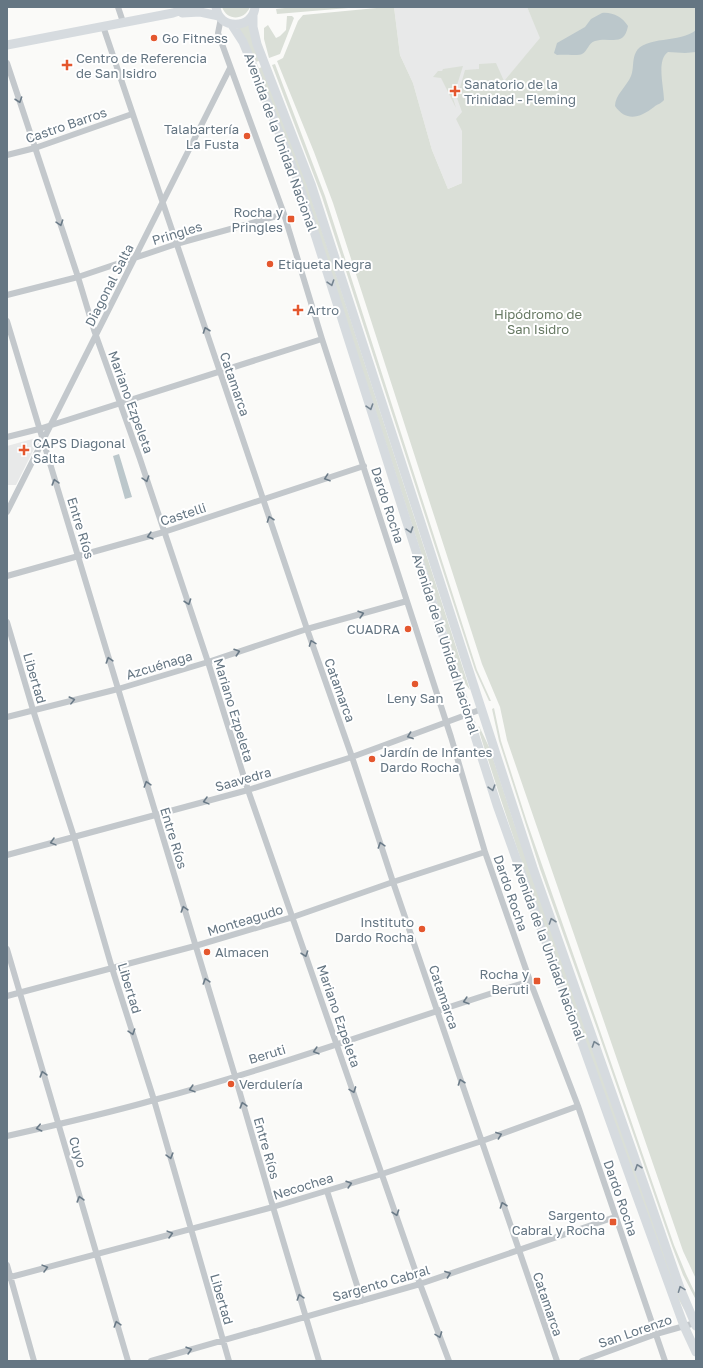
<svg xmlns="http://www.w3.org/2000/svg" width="703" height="1368" viewBox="0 0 703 1368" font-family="'Golos Text',sans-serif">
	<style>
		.built { fill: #e8e9e9 }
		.green { fill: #dadfd7 }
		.water { fill: #bbc7cb }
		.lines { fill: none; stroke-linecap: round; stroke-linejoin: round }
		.minor { stroke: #c3c8cc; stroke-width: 6 }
		.secondary { stroke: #d6dbdf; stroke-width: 9 }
		.oneway { stroke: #6a7a87 }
		.oneway2 { stroke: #768591 }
		.poi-dot { fill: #e4572e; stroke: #fff; stroke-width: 1.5 }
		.labels { text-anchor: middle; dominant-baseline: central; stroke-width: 4; stroke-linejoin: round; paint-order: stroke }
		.poi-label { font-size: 13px; fill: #657683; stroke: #fff; text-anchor: start }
		.street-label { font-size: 13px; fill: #657683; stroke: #fff }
		.park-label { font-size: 13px; fill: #687a64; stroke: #fff }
	</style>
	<rect width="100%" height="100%" fill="#fafaf8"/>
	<path class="built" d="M394 7H527L541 38 480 109 462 183 448 189 432 150 413 83 400 55Z
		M36 438 38 441 16 485H7V446Z"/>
	<path class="green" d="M222 7H250C244 21 227 21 222 7Z
		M294 7H360L277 14 276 9Z
		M387 7H394L400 55 413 83 432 150 448 189 462 183V131L456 119 462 112 457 98 465 70 479 69V64L496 63 504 81 540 38 527 7H696V1279L683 1251 507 740 500 707 482 664 333 203 314 152 277 61 283 58 298 21 303 15Z
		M287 16H292L294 18 280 54 269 58 264 39V28L268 25 276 38 280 36 286 30Z
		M251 23 259 61 255 62 236 29Z
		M275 64 325 196 477 670 491 701H489L475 670 322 197 272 65Z
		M463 66 453 98 456 108 441 78 433 77 438 71H442L443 69Z
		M262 67 304 175 470 690 466 685 459 671 343 310 257 69Z
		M494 708 501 741 527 822 598 1025 674 1245 686 1274 696 1295V1300L683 1275 672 1246 596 1026 540 869 499 741 492 709Z
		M479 726 490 749 514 823 685 1311 674 1291C607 1104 537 917 478 728Z"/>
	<path class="water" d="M602 13C613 12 622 17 628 26 624 48 610 36 595 41 588 43 588 51 582 54 579 56 563 54 557 55L554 53 557 43 585 27 591 19Z
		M696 30V52L685 53 668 52C656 60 664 87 664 100 661 104 657 104 654 107 640 118 626 122 615 106 615 95 627 86 631 76 634 69 632 59 636 52 644 36 681 43 696 30Z
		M119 454 132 497 125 499 113 456Z"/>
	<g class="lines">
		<path class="minor" d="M118 7 123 22
			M221 18 218 33 284 214 322 339 451 737 485 852 530 981 578 1106 665 1361
			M103 26 307 629 352 757 393 882 557 1361
			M7 63 78 277 94 330 140 459 208 662 248 790 420 1284 449 1361
			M7 155 35 148 132 114
			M7 295 78 277 176 244 284 214
			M7 321 235 1076 273 1207 319 1361
			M7 437 39 429 322 339
			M7 512 230 68
			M7 576 164 532 364 466
			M7 622 33 710 74 837 112 968 154 1100 229 1361
			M7 717 118 689 208 662 307 629 407 601
			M7 855 248 790 352 757 482 709
			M7 949 128 1361
			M7 996 195 946 293 917 393 882 485 852
			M7 1136C56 1125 105 1114 154 1100 281 1066 405 1020 530 981
			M327 1191 362 1301
			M7 1265 34 1361
			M7 1278 273 1207 382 1174 482 1141 578 1106
			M151 1361 420 1284 615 1217
			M582 1361 656 1334 695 1323"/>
		<path class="secondary" d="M216 7C218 30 253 30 255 7
			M182 13 200 12 219 16
			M253 16V27L257 44 311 184 533 868 646 1190 680 1288 696 1326
			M232 25 243 42 253 66 298 181 497 805 636 1194 684 1326 696 1352
			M7 45 173 13 191 7"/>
	</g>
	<defs><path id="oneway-chevron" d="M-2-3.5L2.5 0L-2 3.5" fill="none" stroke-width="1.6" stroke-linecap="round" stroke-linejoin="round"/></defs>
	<g class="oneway">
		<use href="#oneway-chevron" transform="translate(19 100) rotate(71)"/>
		<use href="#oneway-chevron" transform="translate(60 223) rotate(72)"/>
		<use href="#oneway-chevron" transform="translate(206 330) rotate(-109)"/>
		<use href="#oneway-chevron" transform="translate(327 478) rotate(161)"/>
		<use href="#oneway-chevron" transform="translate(146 479) rotate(72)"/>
		<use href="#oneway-chevron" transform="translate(55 482) rotate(-106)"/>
		<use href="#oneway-chevron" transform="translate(270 519) rotate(-109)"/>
		<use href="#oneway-chevron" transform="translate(150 536) rotate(164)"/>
		<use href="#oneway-chevron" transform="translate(188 602) rotate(71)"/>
		<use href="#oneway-chevron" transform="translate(361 614) rotate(-16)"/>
		<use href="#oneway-chevron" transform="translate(312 643) rotate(-110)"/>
		<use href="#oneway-chevron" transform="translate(237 652) rotate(-18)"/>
		<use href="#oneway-chevron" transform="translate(109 660) rotate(-107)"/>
		<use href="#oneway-chevron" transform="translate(72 700) rotate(-14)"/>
		<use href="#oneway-chevron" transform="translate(410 736) rotate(160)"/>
		<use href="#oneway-chevron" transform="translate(147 784) rotate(-107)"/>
		<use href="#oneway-chevron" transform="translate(206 801) rotate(165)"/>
		<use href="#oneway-chevron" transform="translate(53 842) rotate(165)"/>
		<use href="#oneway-chevron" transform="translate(381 845) rotate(-108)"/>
		<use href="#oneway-chevron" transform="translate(184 909) rotate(-107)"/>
		<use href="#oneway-chevron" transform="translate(305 954) rotate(71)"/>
		<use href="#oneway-chevron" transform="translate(206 981) rotate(-107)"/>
		<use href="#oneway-chevron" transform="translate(466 1001) rotate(163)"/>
		<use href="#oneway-chevron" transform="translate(132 1032) rotate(72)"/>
		<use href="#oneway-chevron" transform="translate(316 1051) rotate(163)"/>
		<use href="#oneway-chevron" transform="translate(43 1074) rotate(-106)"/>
		<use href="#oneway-chevron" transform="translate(461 1082) rotate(-109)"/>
		<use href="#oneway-chevron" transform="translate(192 1089) rotate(163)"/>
		<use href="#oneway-chevron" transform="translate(353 1090) rotate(70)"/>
		<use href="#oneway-chevron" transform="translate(243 1105) rotate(-106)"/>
		<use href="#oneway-chevron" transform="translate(39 1128) rotate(167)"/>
		<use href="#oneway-chevron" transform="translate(499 1135) rotate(-20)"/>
		<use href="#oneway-chevron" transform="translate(170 1156) rotate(74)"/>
		<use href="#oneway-chevron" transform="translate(349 1184) rotate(-17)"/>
		<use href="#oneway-chevron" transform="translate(80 1199) rotate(-106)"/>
		<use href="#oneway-chevron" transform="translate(503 1205) rotate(-109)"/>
		<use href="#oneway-chevron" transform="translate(396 1213) rotate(71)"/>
		<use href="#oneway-chevron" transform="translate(170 1234) rotate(-15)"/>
		<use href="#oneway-chevron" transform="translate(45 1268) rotate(-15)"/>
		<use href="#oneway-chevron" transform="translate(448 1274) rotate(-20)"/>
		<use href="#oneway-chevron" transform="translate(300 1297) rotate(-107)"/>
		<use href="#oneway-chevron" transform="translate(117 1324) rotate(-107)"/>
		<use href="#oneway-chevron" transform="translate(439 1335) rotate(70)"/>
		<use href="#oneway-chevron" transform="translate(189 1350) rotate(-16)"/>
	</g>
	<g class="oneway2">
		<use href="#oneway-chevron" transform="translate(331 283) rotate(72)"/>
		<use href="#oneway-chevron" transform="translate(370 407) rotate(72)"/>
		<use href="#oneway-chevron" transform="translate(410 530) rotate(72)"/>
		<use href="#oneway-chevron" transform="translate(492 788) rotate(73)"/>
		<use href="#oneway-chevron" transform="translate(552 921) rotate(-109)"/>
		<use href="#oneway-chevron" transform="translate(595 1044) rotate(-109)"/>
		<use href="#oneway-chevron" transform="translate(638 1167) rotate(-109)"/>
		<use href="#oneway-chevron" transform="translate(681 1289) rotate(-111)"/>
	</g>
	<g class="poi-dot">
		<circle cx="154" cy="38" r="4"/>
		<path d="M65 59h4v4h4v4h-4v4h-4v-4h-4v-4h4z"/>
		<path d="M453 85h4v4h4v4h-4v4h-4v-4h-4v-4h4z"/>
		<circle cx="247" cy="136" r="4"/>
		<rect x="287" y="215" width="8" height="8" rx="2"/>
		<circle cx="270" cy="264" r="4"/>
		<path d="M296 304h4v4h4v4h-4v4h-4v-4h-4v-4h4z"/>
		<path d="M22 444h4v4h4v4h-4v4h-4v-4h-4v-4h4z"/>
		<circle cx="408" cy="629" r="4"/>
		<circle cx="415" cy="684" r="4"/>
		<circle cx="372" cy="759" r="4"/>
		<circle cx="422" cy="929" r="4"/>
		<circle cx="207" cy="952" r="4"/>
		<rect x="533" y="977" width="8" height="8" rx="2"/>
		<circle cx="231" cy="1084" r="4"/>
		<rect x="609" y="1218" width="8" height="8" rx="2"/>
	</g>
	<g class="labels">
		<g class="poi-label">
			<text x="162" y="38">Go Fitness</text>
			<text x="76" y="58">Centro de Referencia<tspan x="76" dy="15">de San Isidro</tspan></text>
			<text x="464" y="84">Sanatorio de la<tspan x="464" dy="15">Trinidad - Fleming</tspan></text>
			<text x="239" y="129" text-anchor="end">Talabartería<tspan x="239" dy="15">La Fusta</tspan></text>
			<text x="283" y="212" text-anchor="end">Rocha y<tspan x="283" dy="15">Pringles</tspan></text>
			<text x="278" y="264">Etiqueta Negra</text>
			<text x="307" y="310">Artro</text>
			<text x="33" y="443">CAPS Diagonal<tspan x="33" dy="15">Salta</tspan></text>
			<text x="400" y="629" text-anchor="end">CUADRA</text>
			<text x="415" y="698" text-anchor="middle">Leny San</text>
			<text x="380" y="752">Jardín de Infantes<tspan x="380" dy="15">Dardo Rocha</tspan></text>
			<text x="414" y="922" text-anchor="end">Instituto<tspan x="414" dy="15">Dardo Rocha</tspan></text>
			<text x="215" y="952">Almacen</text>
			<text x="529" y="974" text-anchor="end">Rocha y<tspan x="529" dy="15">Beruti</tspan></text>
			<text x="239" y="1084">Verdulería</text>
			<text x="605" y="1215" text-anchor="end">Sargento<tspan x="605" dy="15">Cabral y Rocha</tspan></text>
		</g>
		<g class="street-label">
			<text transform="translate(66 125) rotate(-19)">Castro Barros</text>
			<text transform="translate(281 142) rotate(70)">Avenida de la Unidad Nacional</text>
			<text transform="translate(177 233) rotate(-17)">Pringles</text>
			<text transform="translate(109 285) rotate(-63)">Diagonal Salta</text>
			<text transform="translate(235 384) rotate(71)">Catamarca</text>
			<text transform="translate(131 402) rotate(70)">Mariano Ezpeleta</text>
			<text transform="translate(388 505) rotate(72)">Dardo Rocha</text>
			<text transform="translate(183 514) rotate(-18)">Castelli</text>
			<text transform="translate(81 528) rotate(73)">Entre Ríos</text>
			<text transform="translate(446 644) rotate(72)">Avenida de la Unidad Nacional</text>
			<text transform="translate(159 665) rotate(-17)">Azcuénaga</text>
			<text transform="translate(35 678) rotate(74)">Libertad</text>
			<text transform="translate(340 690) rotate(70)">Catamarca</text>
			<text transform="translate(234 710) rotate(73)">Mariano Ezpeleta</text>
			<text transform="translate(243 779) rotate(-16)">Saavedra</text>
			<text transform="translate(174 838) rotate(73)">Entre Ríos</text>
			<text transform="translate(511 893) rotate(71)">Dardo Rocha</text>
			<text transform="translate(245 920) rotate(-17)">Monteagudo</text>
			<text transform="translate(549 951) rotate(70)">Avenida de la Unidad Nacional</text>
			<text transform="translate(130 988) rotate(73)">Libertad</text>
			<text transform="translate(444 997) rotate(71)">Catamarca</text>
			<text transform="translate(339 1016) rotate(71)">Mariano Ezpeleta</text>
			<text transform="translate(267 1054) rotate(-17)">Beruti</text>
			<text transform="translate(267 1148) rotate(74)">Entre Ríos</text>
			<text transform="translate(78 1152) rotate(74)">Cuyo</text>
			<text transform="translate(303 1186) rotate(-17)">Necochea</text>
			<text transform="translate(621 1198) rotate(71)">Dardo Rocha</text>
			<text transform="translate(381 1283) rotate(-16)">Sargento Cabral</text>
			<text transform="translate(222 1299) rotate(74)">Libertad</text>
			<text transform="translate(548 1304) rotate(71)">Catamarca</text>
			<text transform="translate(635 1331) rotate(-19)">San Lorenzo</text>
		</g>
		<g class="park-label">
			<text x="538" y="314">Hipódromo de<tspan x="538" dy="15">San Isidro</tspan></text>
		</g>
	</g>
	<rect width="703" height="1368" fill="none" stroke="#657683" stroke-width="16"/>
</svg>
